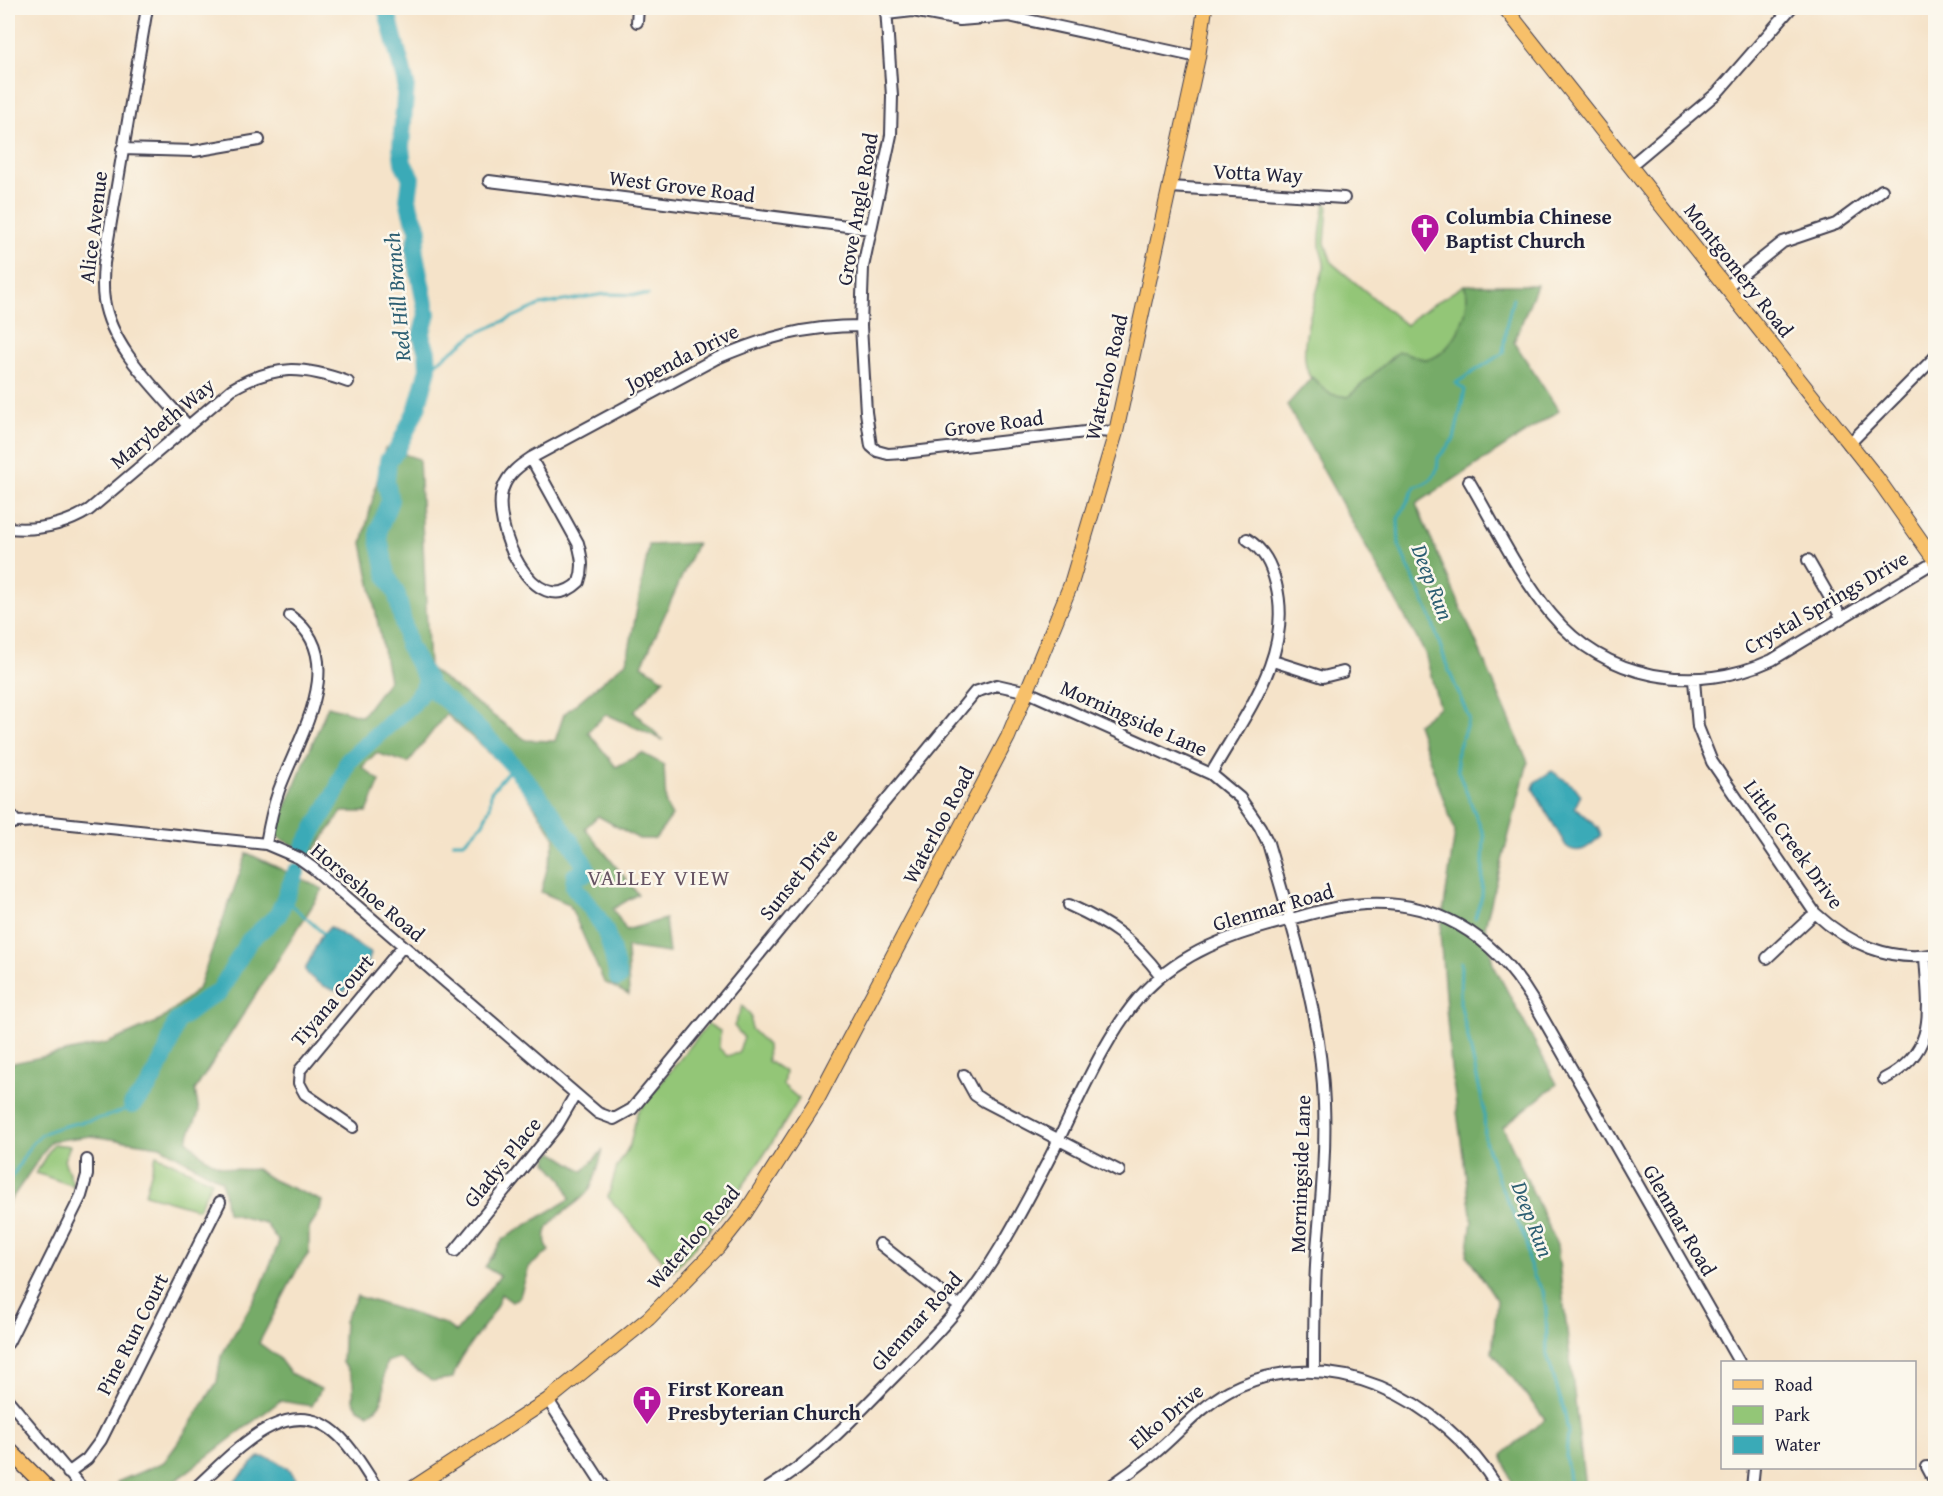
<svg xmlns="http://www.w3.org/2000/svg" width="1943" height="1496" viewBox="0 0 1943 1496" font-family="'Gentium Book Plus',serif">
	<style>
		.green { fill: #93c677; stroke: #5a7459; stroke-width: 1.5 }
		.forest { fill: #76ab68; stroke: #4c6652; stroke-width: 1.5 }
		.water { fill: #3aaab7; stroke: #2e6679; stroke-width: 1.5 }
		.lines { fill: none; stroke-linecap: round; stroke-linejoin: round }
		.stream { stroke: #3aaab7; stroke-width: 3 }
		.river { stroke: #3aaab7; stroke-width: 18 }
		.minor-casing { stroke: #423f50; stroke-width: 14 }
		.major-casing { stroke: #423f50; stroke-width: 16 }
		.highway-casing { stroke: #423f50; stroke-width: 18 }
		.minor { stroke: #fff; stroke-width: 10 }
		.major { stroke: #f7c06b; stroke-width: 14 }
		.highway { stroke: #f7c06b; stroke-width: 15 }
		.labels { text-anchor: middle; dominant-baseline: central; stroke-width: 5; stroke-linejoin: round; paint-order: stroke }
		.street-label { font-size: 21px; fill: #22223b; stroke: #fbf7ec }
		.poi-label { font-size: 21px; font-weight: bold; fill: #22223b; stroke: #fbf7ec; text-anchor: start }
		.water-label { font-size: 22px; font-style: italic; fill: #2d5f73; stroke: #fbf7ec }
		.neighbourhood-label { font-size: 22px; letter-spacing: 1.5px; fill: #665463; stroke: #fbf7ec }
	</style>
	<rect width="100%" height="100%" fill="#fbf7ec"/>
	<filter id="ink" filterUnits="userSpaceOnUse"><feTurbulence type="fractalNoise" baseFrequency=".0167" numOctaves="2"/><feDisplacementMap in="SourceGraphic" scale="12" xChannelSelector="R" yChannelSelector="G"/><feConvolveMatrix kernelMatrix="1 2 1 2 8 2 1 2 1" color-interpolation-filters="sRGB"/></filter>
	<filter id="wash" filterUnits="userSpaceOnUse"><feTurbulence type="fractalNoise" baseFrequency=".008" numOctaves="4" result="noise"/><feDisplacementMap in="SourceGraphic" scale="24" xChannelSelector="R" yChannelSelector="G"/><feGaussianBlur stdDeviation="1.35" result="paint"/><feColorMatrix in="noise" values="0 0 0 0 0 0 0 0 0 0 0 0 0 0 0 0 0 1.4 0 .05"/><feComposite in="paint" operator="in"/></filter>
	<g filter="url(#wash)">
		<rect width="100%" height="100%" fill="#f5e3c9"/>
		<path class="green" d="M1325 203 1328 205 1325 243 1332 263 1406 325 1418 314 1464 285C1475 306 1454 352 1430 359 1420 362 1407 354 1398 352L1348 397C1275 394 1314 306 1324 267 1325 260 1320 253 1320 245 1319 232 1323 216 1325 203Z
			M742 1006 751 1015V1029L767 1045 768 1061 785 1072 783 1085 799 1099C762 1161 723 1219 672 1271L608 1197 617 1167 630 1145 637 1113 708 1024 720 1031 719 1048 727 1056 738 1053 744 1038 734 1026Z
			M53 1144 70 1146 64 1160 74 1186 36 1173Z
			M156 1155 212 1181 198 1209 145 1194Z"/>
		<path class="forest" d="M1464 285H1537L1514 342 1559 411 1416 504 1528 762 1485 926 1493 964 1557 1084 1503 1127 1557 1245 1585 1488H1514L1502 1455 1545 1419 1492 1352 1497 1300 1467 1255 1472 1221 1451 1068 1440 934 1455 832 1417 724 1439 707 1425 653 1287 405 1312 377 1330 394 1348 397 1398 352C1409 350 1416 361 1429 359 1453 354 1475 306 1464 285Z
			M385 448 419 459 429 668 526 740 555 741 564 714 627 661 649 545 697 543 642 665 664 679 634 712 663 740 606 714 588 732 616 767 642 753 664 765 666 805 672 816 655 839H639L598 816 585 828 638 894 613 909 626 930 665 919 669 953 627 947 629 995 604 982 569 904 541 892 555 838 514 775 446 714 408 763 376 753 362 767 380 781 367 812H342L311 855 274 835 328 706 362 716 389 680 362 543Z
			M247 853 323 889 195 1090 199 1112 187 1140C208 1164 224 1172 256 1169L273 1180 322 1201 320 1210 309 1229V1253L298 1268 259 1343 278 1357 290 1373 321 1389 312 1406 280 1401 166 1488H118L117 1482 164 1462 178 1443 217 1382 221 1356 260 1290 279 1242 265 1223 227 1213 222 1181 160 1146 91 1136 51 1141 8 1204V1064L108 1043 161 1020 198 989Z
			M603 1150C599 1162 596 1179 589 1190 575 1211 533 1220 549 1251L529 1267 520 1296 512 1302 501 1294C491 1327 462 1345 453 1378L432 1381 398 1358 387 1362C378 1385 393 1398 369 1414L358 1408 353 1400C354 1383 354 1375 342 1363L344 1321 357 1296 445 1324 456 1332 500 1276 485 1267 503 1239 570 1199 563 1180 547 1162 548 1156 553 1152 583 1171Z"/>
		<path class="water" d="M1552 771 1575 787 1581 795 1575 807 1598 828 1601 835C1591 846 1579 857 1566 846L1533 789 1535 782Z
			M330 927 371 953 367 968 357 973 344 992C332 992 311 981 305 970L320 938Z
			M259 1457C275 1457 298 1471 298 1488H228Z"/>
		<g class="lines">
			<path class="stream" d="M428 369 475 334 540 305 605 294 648 295
				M453 842H464L483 823 490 807 491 792 513 766
				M286 900 324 934
				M1475 918 1482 896 1484 836 1458 771 1456 755 1469 718 1447 666 1430 615 1399 546 1398 519 1415 487C1431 482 1438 477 1438 458L1454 439 1465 390 1456 383 1503 353 1506 327 1513 298
				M1461 962 1460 1002 1484 1109 1485 1141 1499 1182 1527 1243 1528 1259 1534 1276 1543 1291 1546 1310 1547 1355 1565 1414 1568 1433 1566 1457 1570 1488
				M8 1181C21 1168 25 1147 40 1136 62 1120 105 1124 132 1105"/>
			<path class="river" d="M427 685C491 734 548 799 587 869L586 873 575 876 574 887C604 922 609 932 618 978
				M304 847 337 790 348 761 413 703 428 682 408 645 397 595 387 576 379 539V529L390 500 386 482 388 460 397 450 417 408 428 369 427 352 421 336 427 314 414 249 419 231 411 212 408 199 411 178 403 163 401 147 406 84 386 8
				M132 1105 149 1086 167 1051 176 1022 207 998 219 992 249 941 278 915 296 872"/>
		</g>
	</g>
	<g filter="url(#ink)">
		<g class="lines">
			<g class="minor-casing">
				<path id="minor" d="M147 8 104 263C103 275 102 288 104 300 112 350 157 389 188 426
					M886 8 892 96 891 135 863 267 861 326 866 412 871 446 877 451 888 454 904 453 1094 431 1116 432
					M886 14 913 11 960 20 1009 16 1198 57
					M637 22 638 8
					M122 149 194 151 259 140
					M1630 166 1717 93 1791 8
					M489 181 871 229
					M1170 187 1344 198
					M1725 288 1783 242 1836 224 1882 190
					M1849 444 1936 356
					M531 458 578 543C582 558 584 568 579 582 534 625 490 524 503 488 508 474 519 466 531 458L715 359C766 337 805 326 861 326
					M1469 481C1495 525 1518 574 1551 614 1605 680 1696 695 1772 660L1936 561
					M8 528C37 531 63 526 89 510L232 389C275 364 303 366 348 382
					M1808 560 1841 617
					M1273 661 1323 677 1343 672
					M1694 680 1698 727 1712 762 1815 913C1847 943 1891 963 1936 954
					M1211 774C1244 715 1294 655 1276 584 1271 564 1264 550 1247 539
					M8 811 16 822
					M8 825 16 822 42 821 266 844 299 858 313 868 598 1113 614 1119 632 1109 975 692 997 685 1028 692 1211 774 1240 798 1260 827 1268 843C1293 929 1321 1014 1324 1104 1326 1153 1321 1201 1317 1249 1314 1290 1314 1331 1314 1372
					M266 844C269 826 273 807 279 790 298 738 351 658 290 616
					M1069 905C1111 924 1133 939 1161 976
					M1767 958 1815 913
					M964 1075 975 1095 984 1101 1119 1171
					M1884 1079C1939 1051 1928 1009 1925 956
					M353 1127 305 1094 299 1083 300 1070 403 946
					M880 1244 960 1307
					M455 1251 557 1126 575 1095
					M8 1343 81 1196 87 1175V1160
					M8 1400 82 1488
					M548 1400 605 1488
					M1927 1467 1936 1484
					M68 1473 87 1459 101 1440 220 1202
					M195 1488C231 1456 288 1387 339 1436 355 1451 365 1471 377 1488
					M768 1488C811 1462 843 1429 878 1393 905 1365 935 1337 960 1306 995 1263 1021 1212 1047 1163 1074 1111 1106 1030 1146 990 1183 952 1231 935 1280 922 1304 916 1329 907 1354 905 1433 896 1494 935 1533 1001L1739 1362
					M1108 1488C1124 1477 1140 1465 1155 1453 1180 1432 1200 1407 1229 1391 1328 1339 1443 1399 1498 1488
					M1752 1488 1754 1468"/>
			</g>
			<g class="major-casing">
				<path id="major" d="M1505 8 1877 478 1936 562
					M413 1488 548 1400 649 1318 718 1247 745 1213 816 1102 1008 737 1071 584 1116 432 1198 57 1205 8"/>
			</g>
			<g class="highway-casing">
				<path id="highway" d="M8 1449 47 1488"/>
			</g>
			<use href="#minor" class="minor"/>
			<use href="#major" class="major"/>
			<use href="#highway" class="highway"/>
		</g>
	</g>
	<defs>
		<g id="church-pin" transform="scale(1.5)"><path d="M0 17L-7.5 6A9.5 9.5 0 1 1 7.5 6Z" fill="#b5179e" stroke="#fbf7ec"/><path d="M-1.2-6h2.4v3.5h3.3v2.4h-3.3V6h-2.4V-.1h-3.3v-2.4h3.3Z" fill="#fff"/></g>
	</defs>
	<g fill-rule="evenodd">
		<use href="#church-pin" x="1425" y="228"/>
		<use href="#church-pin" x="647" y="1400"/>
	</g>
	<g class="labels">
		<g class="street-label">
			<text transform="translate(1258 173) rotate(3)">Votta Way</text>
			<text transform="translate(682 186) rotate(7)">West Grove Road</text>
			<text transform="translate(857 209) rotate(-80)">Grove Angle Road</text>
			<text transform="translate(93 227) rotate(-83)">Alice Avenue</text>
			<text transform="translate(1739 270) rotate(52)">Montgomery Road</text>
			<text transform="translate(682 357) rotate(-27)">Jopenda Drive</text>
			<text transform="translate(1106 377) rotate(-77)">Waterloo Road</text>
			<text transform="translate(162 423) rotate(-40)">Marybeth Way</text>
			<text transform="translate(994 423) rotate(-7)">Grove Road</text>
			<text transform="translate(1826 602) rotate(-30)">Crystal Springs Drive</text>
			<text transform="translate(1134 718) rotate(24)">Morningside Lane</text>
			<text transform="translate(938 825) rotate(-62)">Waterloo Road</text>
			<text transform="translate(1794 844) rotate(54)">Little Creek Drive</text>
			<text transform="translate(798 874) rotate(-51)">Sunset Drive</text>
			<text transform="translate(368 892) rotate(40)">Horseshoe Road</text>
			<text transform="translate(1273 907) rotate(-16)">Glenmar Road</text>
			<text transform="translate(332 1000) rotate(-49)">Tiyana Court</text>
			<text transform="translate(502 1162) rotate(-51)">Gladys Place</text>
			<text transform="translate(1300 1174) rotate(-88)">Morningside Lane</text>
			<text transform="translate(1680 1220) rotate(60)">Glenmar Road</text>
			<text transform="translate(693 1237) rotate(-49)">Waterloo Road</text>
			<text transform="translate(916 1321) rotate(-48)">Glenmar Road</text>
			<text transform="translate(132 1334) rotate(-63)">Pine Run Court</text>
			<text transform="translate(1166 1416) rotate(-40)">Elko Drive</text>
		</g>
		<g class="poi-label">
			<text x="1446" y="216">Columbia Chinese<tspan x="1446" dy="24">Baptist Church</tspan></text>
			<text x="668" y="1388">First Korean<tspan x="668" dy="24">Presbyterian Church</tspan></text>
		</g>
		<g class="water-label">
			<text transform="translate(397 297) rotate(-95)">Red Hill Branch</text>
			<text transform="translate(1433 582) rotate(69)">Deep Run</text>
			<text transform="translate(1533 1219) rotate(69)">Deep Run</text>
		</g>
		<g class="neighbourhood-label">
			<text x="659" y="877">VALLEY VIEW</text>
		</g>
	</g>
	<rect width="1943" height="1496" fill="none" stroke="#fbf7ec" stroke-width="30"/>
	<rect x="1721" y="1361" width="195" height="108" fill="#fbf7ec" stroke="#a4a2a5" stroke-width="1.5"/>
	<rect x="1733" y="1380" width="30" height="9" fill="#f7c06b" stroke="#a4a2a5" stroke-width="1.5"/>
	<text x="1775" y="1391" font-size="18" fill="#22223b">Road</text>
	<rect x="1733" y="1406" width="30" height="18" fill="#93c677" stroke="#a4a2a5" stroke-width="1.5"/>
	<text x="1775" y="1421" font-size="18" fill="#22223b">Park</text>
	<rect x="1733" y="1436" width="30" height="18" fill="#3aaab7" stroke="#a4a2a5" stroke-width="1.5"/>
	<text x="1775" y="1451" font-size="18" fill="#22223b">Water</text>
</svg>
